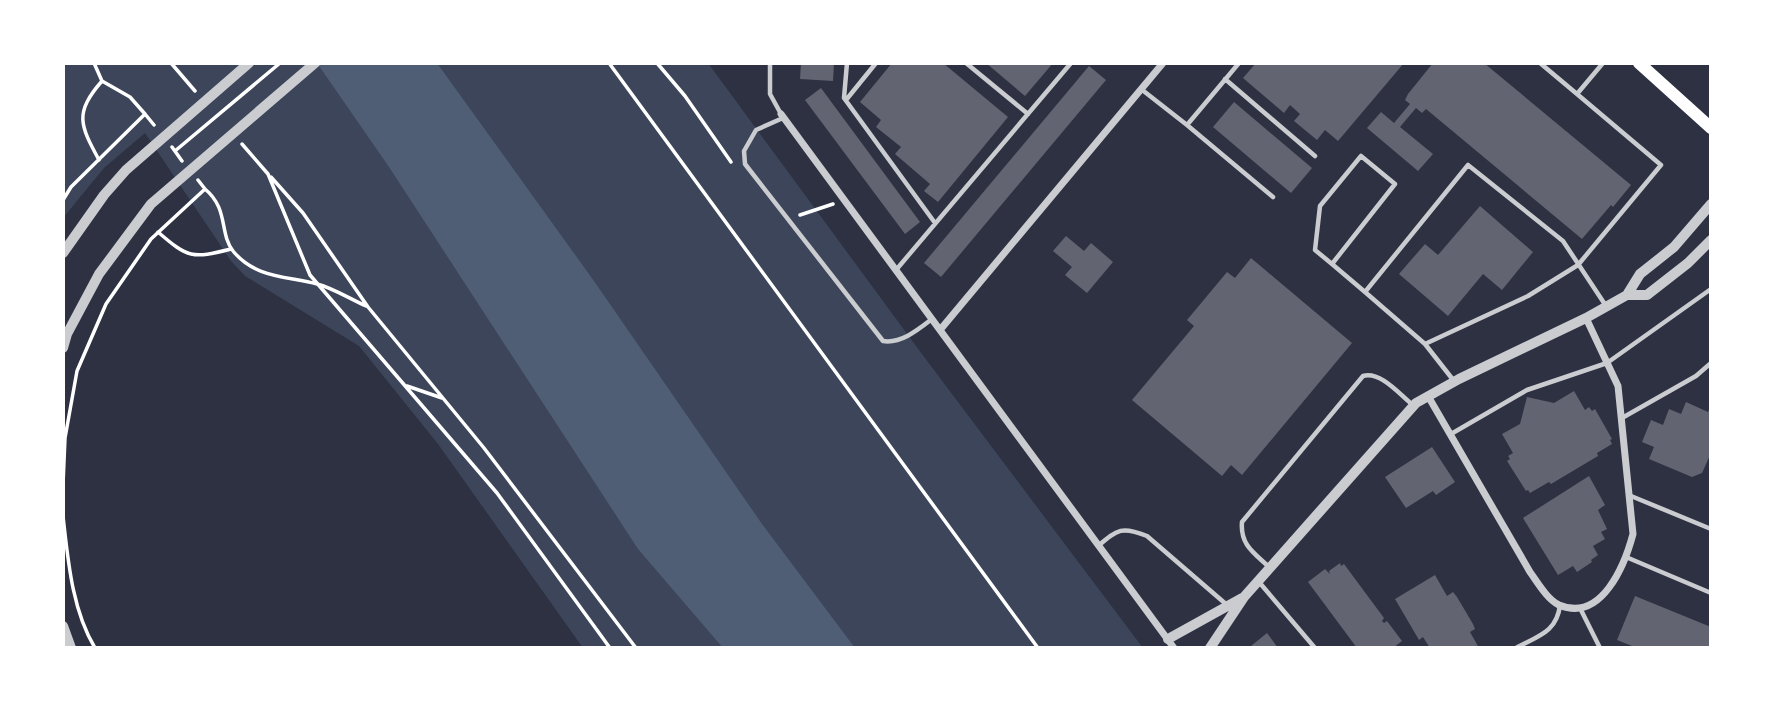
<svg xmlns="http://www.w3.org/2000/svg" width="1774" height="711" viewBox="0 0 1774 711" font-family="'Public Sans',sans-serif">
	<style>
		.green { fill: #3c4559 }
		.water { fill: #4f5d75 }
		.building { fill: #626471 }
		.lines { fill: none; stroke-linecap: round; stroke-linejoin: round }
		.path { stroke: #fff; stroke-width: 3.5 }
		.service { stroke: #caccd0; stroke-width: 4.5 }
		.minor { stroke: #caccd0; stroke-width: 7 }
		.tertiary { stroke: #caccd0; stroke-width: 10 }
		.secondary { stroke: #fff; stroke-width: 12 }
	</style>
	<rect width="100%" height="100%" fill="#2d3142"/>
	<path class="green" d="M63 63H708L919 350 1143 648H583L438 444 359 346 245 276 231 261 145 133 104 168 63 218Z"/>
	<path class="water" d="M317 63H437L594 281 762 524 855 648H723L638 549 389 167Z"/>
	<path class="building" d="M801 63H834L833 81 800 79Z
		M892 63H943L1008 117 938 202 924 191 930 184 895 154 901 147 876 127 881 120 860 102Z
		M986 63H1053L1025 96Z
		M1256 63H1404L1338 141 1325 130 1317 140 1294 121 1300 114 1290 105 1284 113 1243 78Z
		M1433 63H1484L1631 185 1613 207 1611 205 1582 239 1426 109 1422 113 1416 108 1400 127 1433 154 1418 171 1367 128 1381 112 1394 123 1410 104 1405 100 1408 94Z
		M1089 66 1106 80 941 277 924 263Z
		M821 88 920 222 905 234 805 100Z
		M1234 102 1312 168 1291 193 1213 127Z
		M1480 206 1533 252 1502 290 1483 274 1448 316 1399 274 1425 244 1438 255Z
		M1066 236 1084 251 1091 243 1113 262 1087 293 1065 275 1072 267 1053 251Z
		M1251 258 1352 343 1242 475 1231 465 1222 476 1132 400 1194 326 1187 320 1227 272 1235 278Z
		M1574 391 1585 410 1589 407 1592 411 1595 409 1612 439 1610 440 1612 444 1597 453 1598 456 1551 484 1549 482 1530 493 1528 490 1526 491 1507 461 1510 459 1508 456 1513 453 1502 434 1520 424 1527 397 1554 403Z
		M1686 402 1708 412 1711 405V453L1702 473 1692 477 1649 459 1654 447 1642 442 1651 420 1663 425 1669 409 1681 414Z
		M1432 447 1455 482 1436 495 1433 491 1406 508 1385 477Z
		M1589 476 1605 505 1598 510 1607 529 1601 532 1605 539 1593 546 1598 555 1591 560 1592 562 1577 572 1573 566 1558 575 1523 518Z
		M1340 563 1341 566 1344 564 1384 618 1382 621 1384 623 1387 621 1402 641 1393 648H1357L1308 582 1325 569 1330 574 1329 571Z
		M1435 575 1447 596 1453 592 1457 597 1473 624 1475 629 1470 632 1479 648H1430L1423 637 1419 640 1395 599Z
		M1635 596 1711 627V648H1637L1617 640Z
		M1267 633 1278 648H1252L1251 646Z"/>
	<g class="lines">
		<path class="path" d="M94 63 102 81 130 97 145 114
			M171 63 195 91
			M609 63 1038 648
			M657 63 685 96 731 162
			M242 144 268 174 310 275 497 493 610 648
			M172 147 182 161
			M175 151 280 63
			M99 160C80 125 74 113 102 81
			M271 177 303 213 368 307 484 448 636 648
			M205 189C229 209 219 233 233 251 255 278 286 276 317 284 333 288 350 299 366 306
			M63 200 71 187 145 114 154 125
			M800 215 833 204
			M158 232C188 258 192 259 231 249
			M407 386 442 398
			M63 485 65 438 77 371 106 304 151 239 205 189 198 180
			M63 516C68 560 72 610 95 648"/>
		<path class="service" d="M770 63V94L781 114
			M847 63 844 98 935 223
			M966 63 1028 114
			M1540 63 1577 94 1603 63
			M1225 79 1315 156
			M1141 89 1187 125 1239 63
			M846 100 876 63
			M783 118 756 130 744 151 745 164 883 341C901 344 919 329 932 319
			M1187 125 1273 197
			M1332 264 1315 250 1320 206 1361 156 1395 184 1332 264 1365 292
			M896 270 1071 63
			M1425 344 1365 292 1468 165 1563 241 1606 306
			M1454 381 1425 344 1528 296 1578 265 1661 165 1577 94
			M1622 418 1696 376 1711 363
			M1451 434 1527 390 1607 363 1711 289
			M1631 496 1711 529
			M1098 546C1118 529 1122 526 1147 536L1227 605
			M1626 557 1711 593
			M1269 567C1254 553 1240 545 1242 522L1363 376C1381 371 1400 395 1413 405
			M1259 582 1315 648
			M1580 608 1600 648
			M1516 648C1538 636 1557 632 1560 605"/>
		<path class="minor" d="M781 114 1174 648
			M940 330 1163 63
			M1428 396 1530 572C1538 583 1547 599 1559 605 1602 623 1625 564 1633 534L1618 386 1586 318"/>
		<path class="tertiary" d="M63 253 104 195 126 170 249 63
			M1627 295 1640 274 1674 247 1711 204
			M63 348 67 334 99 274 151 204 315 63
			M63 626 71 648
			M1168 639 1242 598
			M1210 648 1244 597 1416 403 1459 379 1586 318 1627 295H1647L1688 263 1711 240"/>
		<path class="secondary" d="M1639 63 1711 128"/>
	</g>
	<rect width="1774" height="711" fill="none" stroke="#ffffff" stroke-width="130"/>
</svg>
